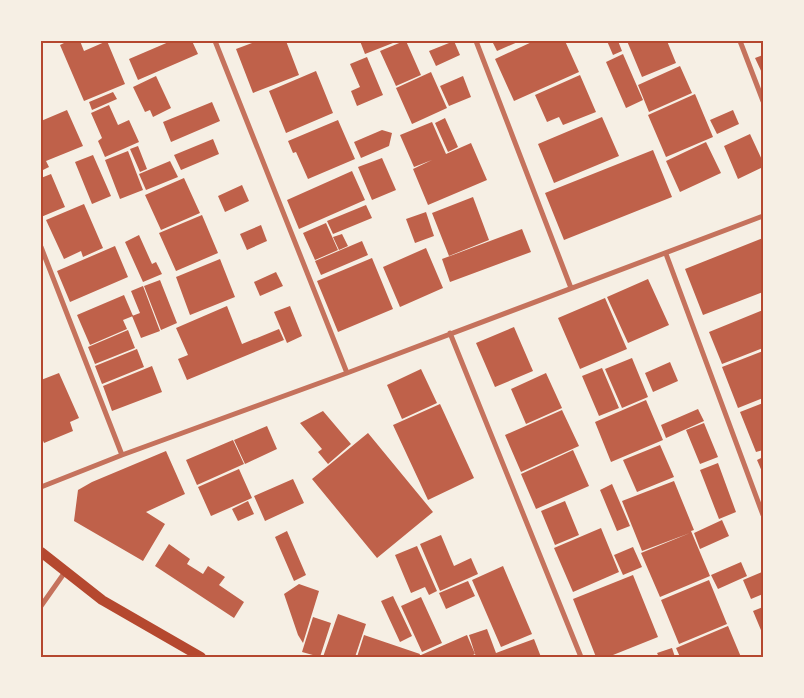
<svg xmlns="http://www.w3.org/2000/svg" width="804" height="698" viewBox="0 0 804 698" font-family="'Golos Text',sans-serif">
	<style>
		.building { fill: #bf614a }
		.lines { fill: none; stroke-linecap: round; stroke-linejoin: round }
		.minor { stroke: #c5725c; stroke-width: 5 }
		.secondary { stroke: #b5482f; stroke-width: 10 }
		.neatline { fill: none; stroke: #b5482f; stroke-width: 2 }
	</style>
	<rect width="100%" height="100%" fill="#f6efe4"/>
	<path class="building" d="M68 41H80L84 51 107 41 125 84 84 101 60 45Z
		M171 41H192L198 54 138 80 129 59Z
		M257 41H286L299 75 253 93 236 49Z
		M360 41H398L365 54Z
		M404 41H406L421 75 396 86 380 51Z
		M454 41 460 55 436 66 429 51Z
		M492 41H520L497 51Z
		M534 41H565L579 72 514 101 495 59Z
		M607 41H618L622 51 613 55Z
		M627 41H667L676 63 642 77Z
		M623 54 643 100 626 108 606 62Z
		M763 55V75L755 58Z
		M367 57 383 95 357 106 351 91 360 87 350 64Z
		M680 66 692 93 649 112 638 85Z
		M316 71 333 113 286 133 269 91Z
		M431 72 447 108 412 124 396 88Z
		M580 75 596 112 563 125 559 117 547 122 535 95Z
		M156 76 171 108 153 117 150 110 145 112 133 87Z
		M463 76 471 97 449 106 440 86Z
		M113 92 117 99 92 110 89 102Z
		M695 94 713 137 666 157 648 115Z
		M212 102 220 121 171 142 163 122Z
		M109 105 118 125 129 120 139 142 105 157 98 141 102 138 91 113Z
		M67 110 83 146 46 161 49 167 41 171V121Z
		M733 110 739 124 717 134 710 120Z
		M602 117 619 156 554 183 538 144Z
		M445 118 458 147 448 152 435 123Z
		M338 120 355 159 308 179 296 152 293 153 288 141Z
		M432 122 446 154 471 143 487 180 428 205 413 169 432 160 414 167 400 135Z
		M382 130 392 133 389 146 361 158 354 142Z
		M750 134 763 162V167L738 179 724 146Z
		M213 139 219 154 181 170 174 155Z
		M706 142 721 173 680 192 666 161Z
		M138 146 147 169 140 172 130 149Z
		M653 150 672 197 564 240 545 193Z
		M128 151 143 190 120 199 105 160Z
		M93 155 111 196 92 204 75 162Z
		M382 158 396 190 372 200 358 167Z
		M170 161 178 177 146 190 139 174Z
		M352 171 365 200 299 229 287 200Z
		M51 174 65 207 41 217V178Z
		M184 178 200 213 161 230 145 195Z
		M242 185 249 201 225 212 218 196Z
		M473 197 489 240 449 256 432 213Z
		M84 204 103 248 83 257 81 251 64 259 46 220Z
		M366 205 372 218 333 234 327 221Z
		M426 212 434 236 415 243 406 219Z
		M202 215 218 253 176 271 159 233Z
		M326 223 338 250 315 260 303 233Z
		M261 225 267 241 247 250 240 234Z
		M522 229 531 252 450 282 442 259Z
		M342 234 348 246 339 250 333 237Z
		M139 235 152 264 156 262 162 274 143 282 125 242Z
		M763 238V292L703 315 685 269Z
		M362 241 368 255 321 275 315 261Z
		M115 246 128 277 70 302 57 271Z
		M426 248 443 288 400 307 383 267Z
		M372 258 393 309 338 332 317 281Z
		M220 259 235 297 190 315 176 277Z
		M276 272 283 286 260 296 254 282Z
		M648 279 669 325 628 343 607 297Z
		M160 280 177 323 161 330 144 286Z
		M143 286 160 331 141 338 132 316 140 313 131 291Z
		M124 295 133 316 123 320 127 329 90 345 77 315Z
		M605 298 627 349 580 369 558 318Z
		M227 306 242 344 279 329 284 340 187 380 178 359 188 355 176 328Z
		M290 306 302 336 287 343 274 312Z
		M763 310V348L722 364 709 332Z
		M514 327 533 371 495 387 476 343Z
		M128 330 135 348 95 364 88 347Z
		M137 349 144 367 102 384 95 366Z
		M763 351V398L738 408 722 367Z
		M632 358 648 397 622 408 605 369Z
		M670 362 678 381 653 392 645 373Z
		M152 366 162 392 112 411 103 386Z
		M602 368 619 408 599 416 582 376Z
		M421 369 437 403 402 419 387 385Z
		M59 373 79 418 70 422 73 431 44 443 41 436V380Z
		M546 373 562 408 526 424 511 389Z
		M646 400 663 440 611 462 595 422Z
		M763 403V450L756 452 740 412Z
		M440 404 474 478 428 500 393 425Z
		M698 409 704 421 666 438 661 425Z
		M562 410 579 446 521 472 505 435Z
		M323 411 351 444 328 464 318 452 322 449 300 423Z
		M704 423 718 457 700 464 686 430Z
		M267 426 277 449 245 464 234 440Z
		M368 433 433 512 377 558 312 479Z
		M233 440 244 464 197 485 186 460Z
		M660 445 674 477 637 492 623 460Z
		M573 450 589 486 536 509 521 474Z
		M166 451 185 494 146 512 165 524 143 561 74 521 78 490 92 482Z
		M763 457V474L757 460Z
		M718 463 736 512 719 519 700 470Z
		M239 469 252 498 211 516 198 487Z
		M293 479 304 503 265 521 254 496Z
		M674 481 694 530 691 531 710 576 660 597 641 553 690 533 642 551 622 501Z
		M612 484 630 526 617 531 600 490Z
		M248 501 254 514 238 521 232 509Z
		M565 501 579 535 555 545 541 511Z
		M722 520 729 536 700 549 694 533Z
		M601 528 619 572 573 592 554 548Z
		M287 531 306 575 294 581 275 537Z
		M441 535 454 566 471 558 478 574 440 591 420 544Z
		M169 544 190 559 187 564 203 574 208 566 225 577 219 585 244 602 234 618 155 566Z
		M417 546 437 591 429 595 425 587 411 593 395 555Z
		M633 547 642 567 623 575 614 555Z
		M741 562 747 576 718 589 711 575Z
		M503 566 532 634 501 647 472 580Z
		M762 572 763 594 751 599 743 580Z
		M633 575 658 637 608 657H596L573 599Z
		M709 580 727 624 679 644 661 600Z
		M468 581 475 596 446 609 439 593Z
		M299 584 319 591 303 643 298 635 284 594Z
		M393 596 412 636 400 642 381 601Z
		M421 597 442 643 422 652 401 606Z
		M763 607V635L753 611Z
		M338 614 366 624 355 657H323Z
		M313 617 331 623 320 657 302 652Z
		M728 626 741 657H680L676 648Z
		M487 629 496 653 534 639 541 657H476L469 635Z
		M364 635 420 654 419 657H357Z
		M467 635 475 654 469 657H421V655Z
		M672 648 675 657H659L657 653Z"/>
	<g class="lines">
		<path class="minor" d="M215 41 347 373
			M476 41 571 288
			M740 41 763 101
			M41 247 122 455
			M666 254 763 515
			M450 333 581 657
			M41 487 122 455 347 373 763 216
			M41 606 65 572"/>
		<path class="secondary" d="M41 552 102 600 201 657"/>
	</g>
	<rect width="804" height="698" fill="none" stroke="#f6efe4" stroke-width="85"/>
	<rect x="42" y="42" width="720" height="614" class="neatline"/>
</svg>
